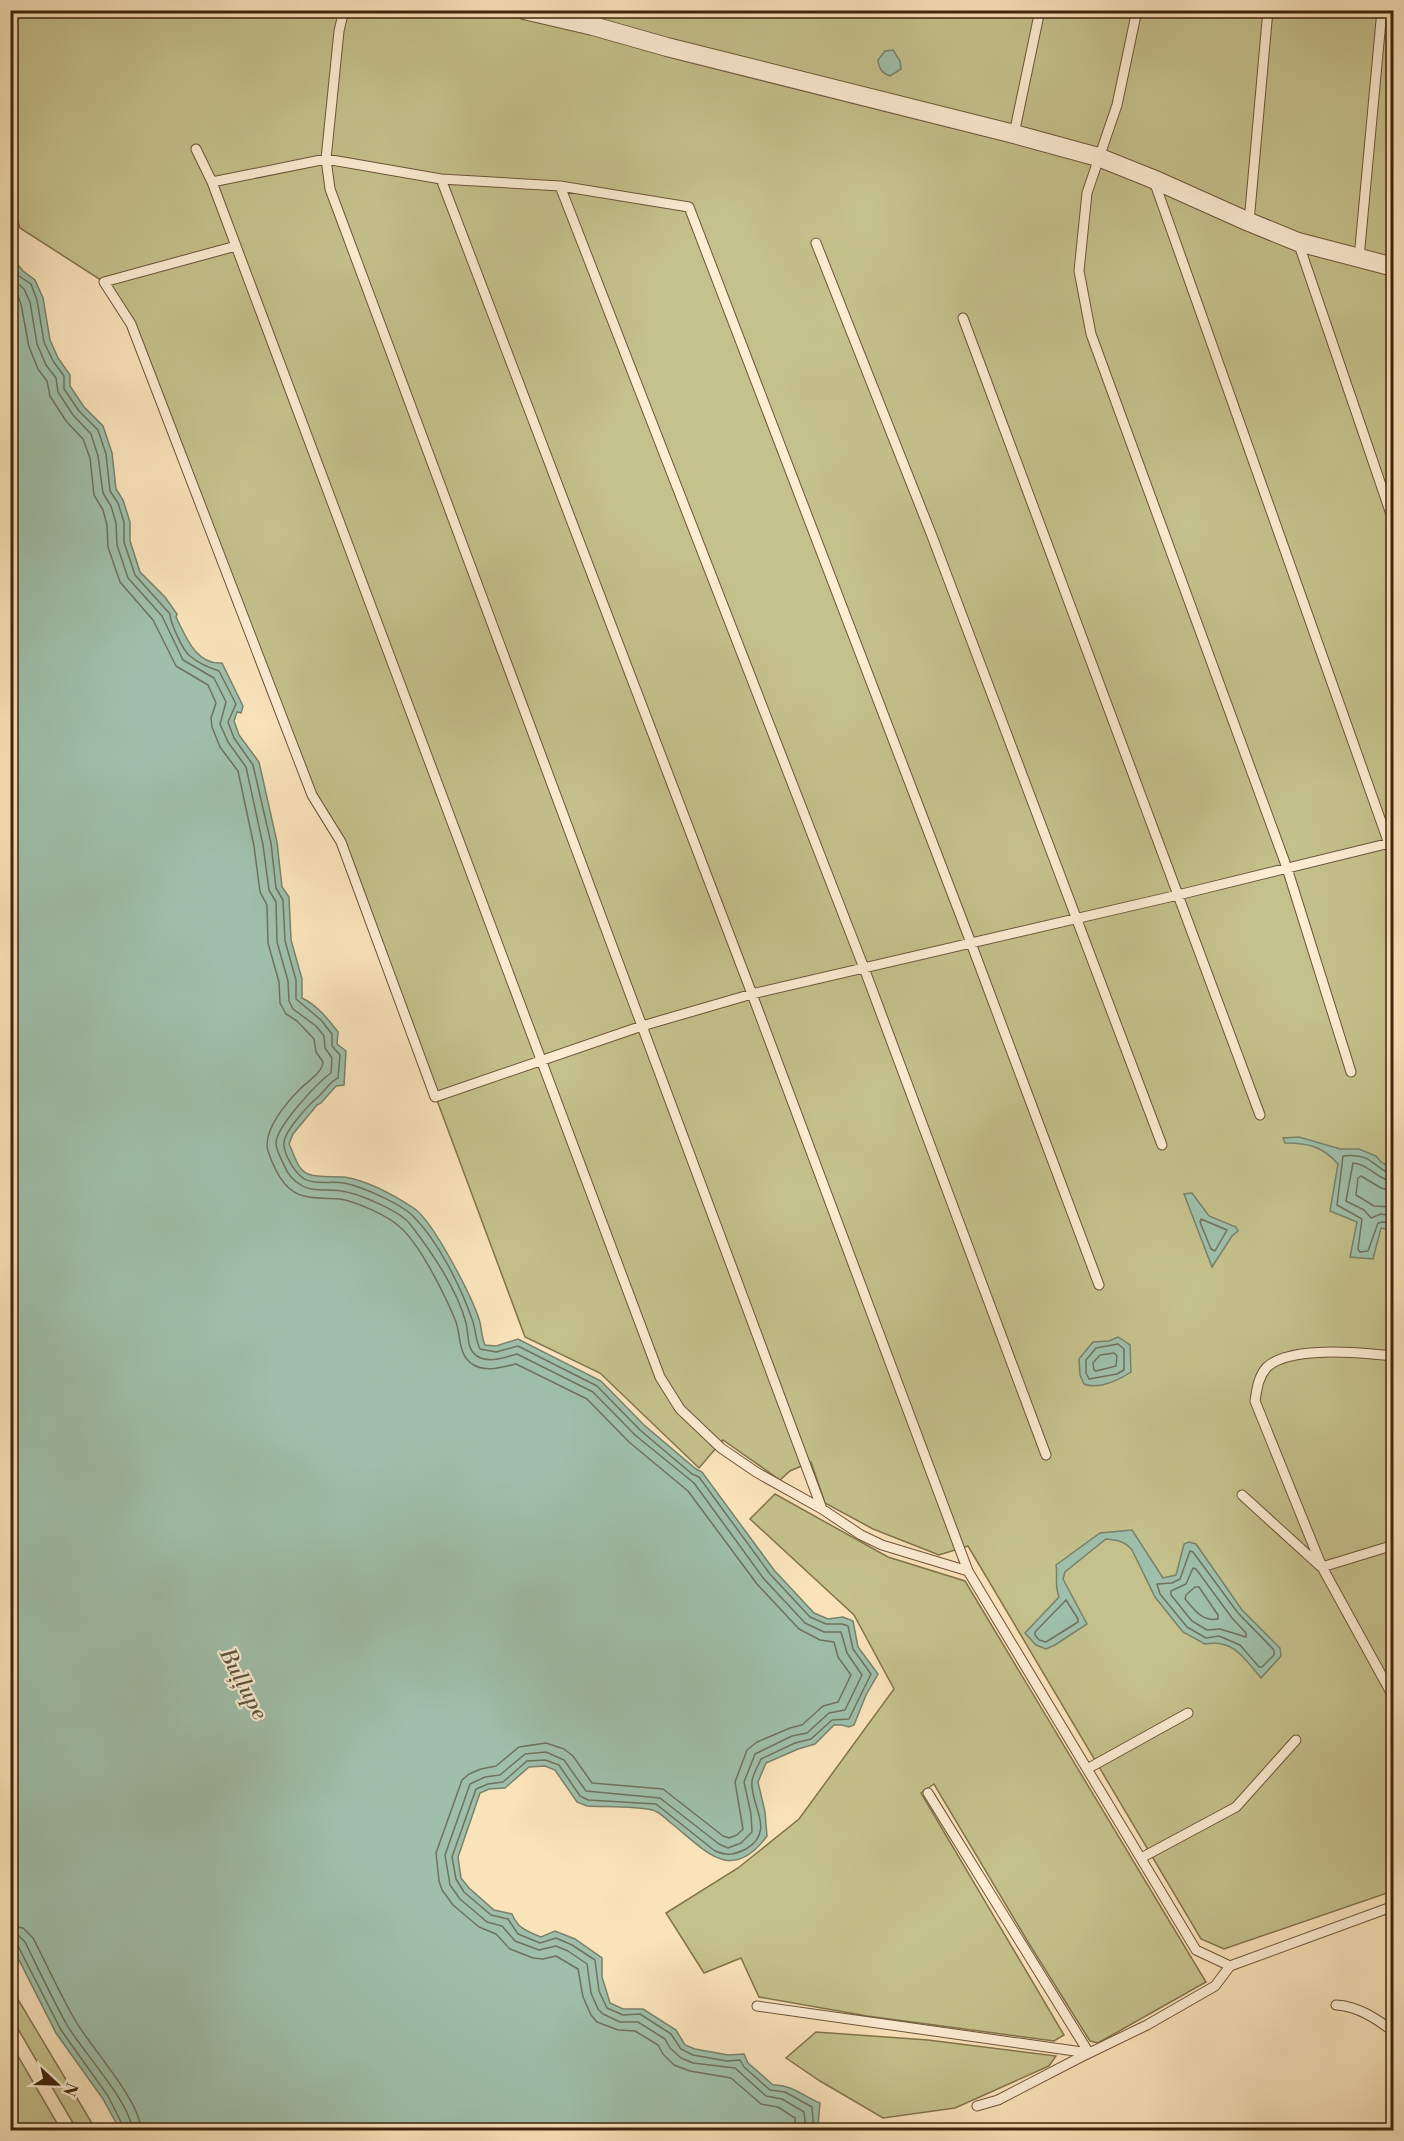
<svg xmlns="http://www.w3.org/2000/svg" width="1404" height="2141" viewBox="0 0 1404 2141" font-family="'Libre Bodoni',serif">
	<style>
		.green { fill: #c5c18c; stroke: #82734c; stroke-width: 1.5 }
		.water { fill: #9fbfaa; stroke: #79816b; stroke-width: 1.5 }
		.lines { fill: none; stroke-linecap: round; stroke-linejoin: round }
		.shore { stroke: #6f725c; stroke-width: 1.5 }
		.service-casing { stroke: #6e5438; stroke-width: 11 }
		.minor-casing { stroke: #6e5438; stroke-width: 20 }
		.service { stroke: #fcedd3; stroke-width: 9 }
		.minor { stroke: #fcedd3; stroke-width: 18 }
		.labels { text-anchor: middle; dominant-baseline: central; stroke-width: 4.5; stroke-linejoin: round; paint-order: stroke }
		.water-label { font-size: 22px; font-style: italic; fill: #5c533c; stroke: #fcedd3 }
	</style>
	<rect width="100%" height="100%" fill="#fae3bb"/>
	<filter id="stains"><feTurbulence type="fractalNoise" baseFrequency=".00333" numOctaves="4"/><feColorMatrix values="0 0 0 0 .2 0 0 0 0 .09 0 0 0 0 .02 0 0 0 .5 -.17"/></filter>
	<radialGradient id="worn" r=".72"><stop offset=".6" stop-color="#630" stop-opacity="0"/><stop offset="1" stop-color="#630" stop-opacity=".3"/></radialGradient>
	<path class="green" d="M10 11H1393V1891L1224 1949 1201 1939 968 1546 939 1555 873 1529 825 1503 811 1462 790 1471 780 1480 723 1440 699 1468 600 1373 525 1337 341 842 312 795 131 324 104 282 20 228 10 199Z
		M775 1494 888 1557 965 1581 1206 1982 1098 2043 1090 2041 1028 1942 934 1784 921 1793 1064 2035 1054 2041 867 2016 759 1997 741 1958 704 1973 666 1913 738 1868 799 1819 894 1689 854 1615 750 1519Z
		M10 1986 96 2130H77L11 2017Z
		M816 2032 928 2040 1056 2056 1049 2066 955 2108 883 2118 820 2081 786 2058Z
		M11 2044 12 2046 61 2130H11Z"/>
	<path class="water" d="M893 50 900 61 901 69 890 76C882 73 879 69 878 60L885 51Z
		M10 255 23 271 35 280 43 298 50 340 58 358 70 375V386L84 407 103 426 112 453 116 489 123 500 130 522V541L140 572 165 597 177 614 176 617C186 637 196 665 222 663L243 706 241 713 237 712 234 721 239 735 259 762 277 842 282 887 289 897 291 940 302 979V998C317 1005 328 1019 338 1032L337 1044 346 1051 344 1085 336 1086 321 1103 317 1105 293 1134 289 1144C294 1153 297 1170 308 1174 318 1178 333 1176 344 1177 369 1181 394 1195 415 1209 434 1223 471 1295 479 1319 482 1328 481 1336 485 1345L496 1346 518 1339 601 1381 644 1425 696 1469 702 1472 774 1570 814 1613 828 1619 843 1617 853 1621 858 1647 878 1674 866 1695 854 1725 849 1727 842 1725H834L815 1744 798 1749 766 1763 758 1782 765 1812 767 1836C731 1885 705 1850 671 1823 666 1819 659 1811 652 1810 637 1806 604 1807 587 1806L577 1802 555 1770 545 1766 529 1767 505 1788 489 1789 480 1793 458 1857 461 1878 469 1888 494 1910 512 1914C518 1929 527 1931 541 1937L555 1931 575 1939 602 1958V1977L610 2003 623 2009H643L676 2030 685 2045 695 2049 728 2055 744 2054 748 2063 773 2085C790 2084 805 2097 820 2103L818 2126 821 2130H120L103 2099 56 2033 11 1944Z
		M1299 1137 1340 1149H1359L1376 1156 1381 1162 1393 1169V1230L1381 1228 1373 1259 1350 1257 1357 1222 1330 1211 1338 1164C1322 1146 1308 1143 1285 1143L1283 1138Z
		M1192 1193 1209 1216 1236 1227 1238 1231 1232 1236 1212 1267 1184 1194Z
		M1118 1337 1130 1345 1131 1372C1119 1380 1098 1390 1084 1384L1080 1375 1079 1359 1093 1342 1109 1341Z
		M1132 1530 1163 1578 1176 1575 1184 1544 1189 1542 1196 1544 1242 1610 1280 1648 1281 1656 1261 1678C1244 1658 1234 1639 1205 1644L1183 1632 1155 1597 1132 1550C1125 1541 1117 1540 1106 1539L1065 1572 1063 1579 1087 1624 1055 1645 1046 1649 1036 1645 1025 1633 1059 1597C1054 1584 1058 1577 1056 1565L1100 1533Z"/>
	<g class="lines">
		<path class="shore" d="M10 264 19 276 31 284 37 300 44 342 53 361 64 376V389L79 411 98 430 106 454 110 491 118 503 124 522V542L135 575 170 614C170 622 183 651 190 656 198 663 210 668 219 671L236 704 228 722 234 738 253 765 271 843 276 888 283 900 285 941 296 980V999L321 1020 332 1034V1046L340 1055 338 1078C329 1082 326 1090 318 1097 309 1104 302 1113 294 1123 290 1129 284 1136 284 1143 283 1153 295 1173 303 1178 313 1185 332 1181 344 1183 361 1186 401 1204 413 1216 438 1241 460 1285 472 1319 476 1329 475 1339 480 1349L496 1352 518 1346 597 1386 640 1430 692 1474 699 1477 770 1574 810 1617 826 1624H842L848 1626 853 1649 871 1674 849 1719 832 1720 811 1739 795 1743 761 1759C758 1766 753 1774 752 1781 749 1804 777 1831 746 1849 734 1855 727 1856 715 1851L656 1804 588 1800 580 1796 559 1765 545 1760 527 1761 503 1782 488 1784 476 1789 452 1857 456 1879 464 1892 491 1915 508 1919 518 1934 540 1943 556 1938 572 1945 595 1960 599 1991 607 2008 623 2015 640 2014 671 2034 681 2049 693 2055 727 2061 740 2060 744 2067 770 2090 785 2092 812 2107 814 2130
			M10 277 24 289 30 302 37 344 46 365 56 378 58 392 73 415 91 434 98 456 103 493 111 506 116 523 117 545 128 578 162 616 183 660 214 678 226 702 220 724 228 742 246 767 263 845 269 890 276 902 277 942 288 981 289 1001 293 1009 316 1026 324 1036 325 1048 332 1058 331 1073C317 1083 276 1127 276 1143 276 1150 281 1158 284 1165 287 1173 292 1180 301 1185 311 1192 329 1189 341 1191 358 1193 400 1211 410 1224 431 1251 457 1289 466 1323 469 1334 466 1349 477 1356 489 1364 505 1357 517 1354L593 1392 635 1435 694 1483 764 1579 805 1623 824 1632H841L847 1653 862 1675 845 1710 829 1713 807 1733 792 1736 755 1754 744 1782 751 1814 752 1832 741 1843 728 1848 719 1844 660 1798 586 1791 564 1760 546 1752 525 1754 500 1775 485 1777 470 1784 445 1855 450 1885 460 1899 487 1922 502 1926 515 1941 539 1950 556 1946 568 1951 587 1964 591 1993 598 2009 603 2014 620 2022H638L665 2039 670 2048 681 2058 693 2063 735 2068 766 2096 782 2099 804 2112 806 2130
			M10 290 17 294 21 304 29 347 38 369 47 381 50 396 66 421 83 439 90 458 94 495 103 510 107 525 108 547 120 582 153 620 176 666 208 685 216 703 211 718 212 727 220 747 238 771 254 846 260 892 267 905 268 943 279 982 280 1003 286 1014 297 1021 314 1039 316 1052 323 1062C322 1073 308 1081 300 1089 287 1102 262 1131 268 1151 274 1169 284 1192 304 1196 315 1199 328 1198 340 1199 357 1202 389 1216 401 1228 421 1246 446 1297 456 1322 461 1337 458 1354 472 1364 486 1373 502 1367 516 1364L587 1399 629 1442 688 1491 757 1584 799 1629 820 1640 834 1642 838 1657 851 1675 838 1702 823 1706 802 1725 790 1728 757 1742 747 1750 735 1782 743 1829 737 1835 729 1838 723 1836 663 1789 592 1783 573 1756 564 1749 546 1743 519 1747 496 1766 481 1769 469 1774 462 1780 436 1853 439 1881 442 1890 453 1905 479 1927 496 1934 510 1949 533 1958 543 1959 556 1956 578 1969 583 1997 591 2015 597 2022 618 2030 635 2031 658 2045 663 2054 674 2065 690 2071 731 2078 761 2104 778 2107 795 2118 796 2130
			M1394 1174C1384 1173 1380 1167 1372 1162 1364 1155 1353 1155 1343 1156L1337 1205 1362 1219 1358 1249 1360 1252 1368 1251 1378 1223 1383 1222 1394 1224
			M1394 1182C1377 1180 1369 1164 1353 1163L1346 1201 1364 1210 1371 1218 1381 1214 1394 1216
			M1394 1191 1381 1188 1361 1176 1358 1178 1356 1195 1374 1206 1394 1207
			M1201 1219 1227 1230 1215 1251 1211 1249 1200 1222Z
			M1118 1344 1124 1349V1370L1117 1374 1089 1379 1086 1373V1360L1096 1348Z
			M1114 1353 1117 1356 1116 1366 1096 1371 1094 1370 1093 1363 1100 1355Z
			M1190 1551 1193 1552 1238 1613 1274 1650V1655L1262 1667H1259L1240 1645 1219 1636 1206 1638 1187 1627 1160 1594 1157 1584 1172 1583 1180 1579Z
			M1193 1568 1196 1569 1232 1618 1246 1633V1637L1220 1629 1207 1630 1192 1621 1171 1595V1591L1186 1584Z
			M1195 1587H1199L1218 1615V1619C1202 1622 1195 1610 1185 1599L1186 1595Z
			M1066 1600 1078 1619V1622L1046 1642 1039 1640 1035 1635V1632Z
			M10 1926 23 1928 33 1938C47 1965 60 1994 75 2020 91 2048 140 2100 141 2130
			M10 1935 19 1936 25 1942C39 1970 52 1998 67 2025 82 2051 131 2103 132 2130
			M10 1942 18 1946 61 2030 108 2096 125 2130"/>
		<g class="service-casing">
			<path id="service" d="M344 10 339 31 326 159 330 189 822 1509
				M1137 10 1117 105 1087 193 1079 271 1091 334 1287 868 1351 1072
				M593 26 597 10
				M1014 134 1040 10
				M196 149 212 182 660 1377 680 1409 721 1448 756 1472 822 1509 861 1535 882 1545 968 1571
				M441 179 752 994 968 1571 1196 1950 1230 1966
				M1154 181 1394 858
				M212 182 326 159 441 179 560 186 689 207 971 943 1099 1285
				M560 186 864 968 1046 1455
				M1249 222 1268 10
				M1298 242 1394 523
				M816 243 932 536 1162 1145
				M236 246 104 282 131 324 312 795 341 842 435 1097 642 1026 752 994 1178 895 1394 842
				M1359 258 1382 10
				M963 318 1260 1115
				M1242 1495 1320 1566
				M1394 1545 1322 1567 1394 1698
				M1322 1567 1255 1401C1257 1389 1258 1377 1267 1367 1291 1345 1362 1353 1394 1356
				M1087 1769 1188 1713
				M928 1793 1089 2053
				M1141 1858 1236 1807 1296 1740
				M1336 2005C1358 2006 1377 2019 1394 2032
				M757 2006 1089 2053
				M977 2106 998 2100 1081 2057 1147 2025 1215 1986 1230 1966 1394 1906"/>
		</g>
		<g class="minor-casing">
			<path id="minor" d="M524 10 593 26 667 47 1014 134 1098 157 1153 179 1249 222 1298 242 1394 267"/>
		</g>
		<use href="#service" class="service"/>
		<use href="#minor" class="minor"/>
	</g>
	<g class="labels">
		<g class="water-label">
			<text transform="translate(243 1684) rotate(62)">Buļļupe</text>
		</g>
	</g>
	<rect width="1404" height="2141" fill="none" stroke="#fae3bb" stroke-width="36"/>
	<rect x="12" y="12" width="1380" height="2117" fill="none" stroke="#3f250d" stroke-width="3"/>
	<rect x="18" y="18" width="1368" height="2105" fill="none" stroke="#3f250d" stroke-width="1.5"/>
	<g transform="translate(57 2084) rotate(112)" stroke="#fcedd3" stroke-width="4.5" paint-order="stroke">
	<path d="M0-4.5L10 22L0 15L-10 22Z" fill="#3f250d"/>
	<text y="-9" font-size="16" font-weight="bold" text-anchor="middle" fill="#3f250d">N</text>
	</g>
	<rect width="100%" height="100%" filter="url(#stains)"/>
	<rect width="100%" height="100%" fill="url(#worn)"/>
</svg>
